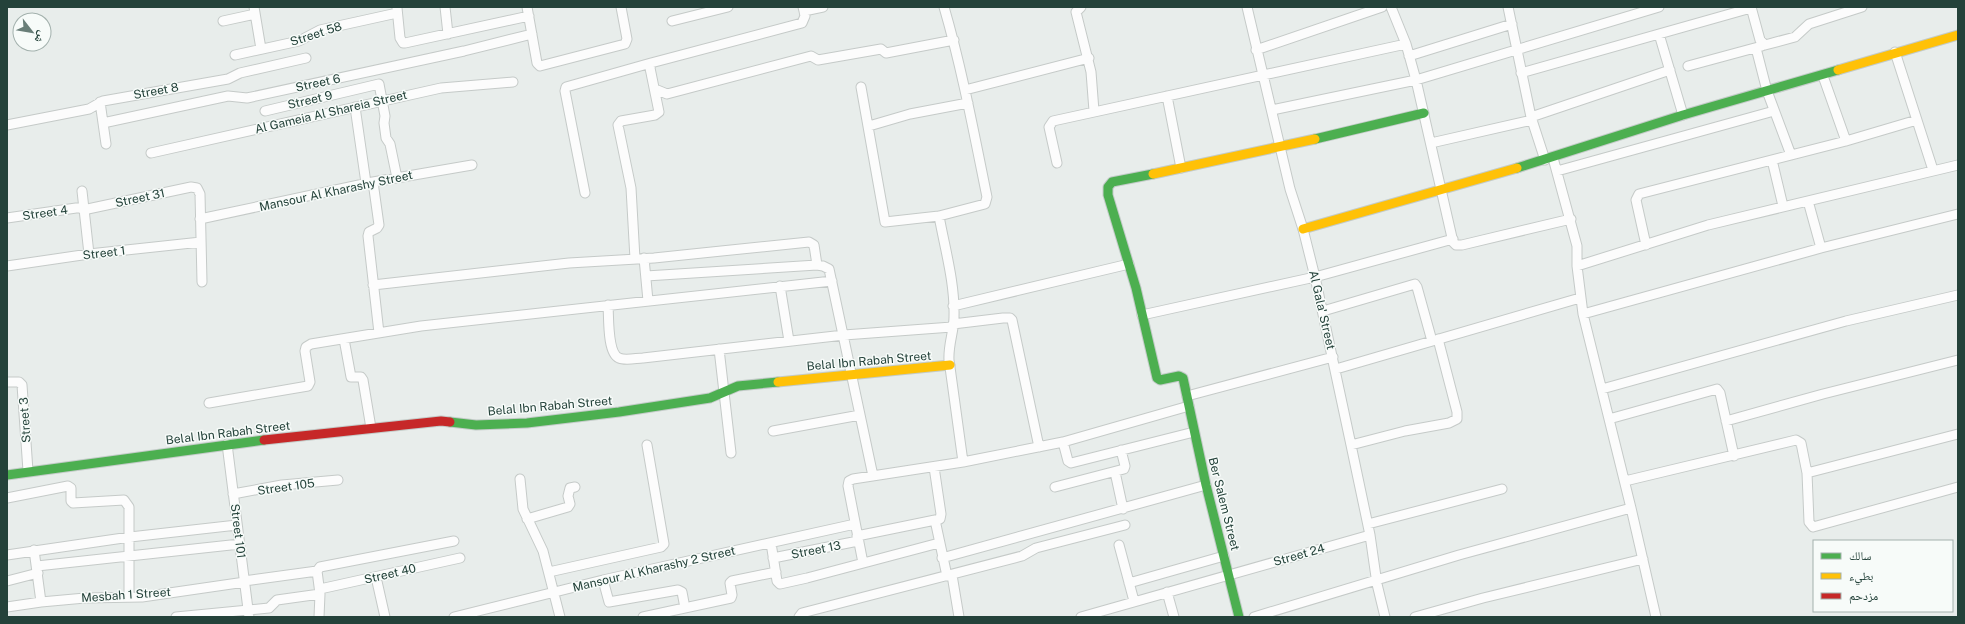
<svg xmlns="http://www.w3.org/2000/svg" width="1965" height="624" viewBox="0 0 1965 624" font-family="'Public Sans','Noto Naskh Arabic',sans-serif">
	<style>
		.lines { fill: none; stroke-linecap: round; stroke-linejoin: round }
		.street-casing { stroke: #c5cac8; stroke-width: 11 }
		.fast-casing { stroke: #c3cbc8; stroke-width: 11 }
		.slow-casing { stroke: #c3cbc8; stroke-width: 11 }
		.jam-casing { stroke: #c3cbc8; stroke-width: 11 }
		.street { stroke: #fcfcfc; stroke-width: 9 }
		.fast { stroke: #4caf50; stroke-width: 9 }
		.slow { stroke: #ffc107; stroke-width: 9 }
		.jam { stroke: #c62828; stroke-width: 9 }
		.labels { text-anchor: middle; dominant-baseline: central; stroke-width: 3; stroke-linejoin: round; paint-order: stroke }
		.street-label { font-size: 12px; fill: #24423a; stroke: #f7fbf9 }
	</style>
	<rect width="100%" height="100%" fill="#e8edeb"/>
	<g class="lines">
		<g class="street-casing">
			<path id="street" d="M254 7 261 49
				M445 7 448 34
				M527 7 537 63 540 66 625 44 627 39 621 7
				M803 7 804 11 823 7
				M1081 7 1076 12 1091 72 1094 111
				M1247 7 1290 189 1303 229 1315 277 1351 445 1370 535 1377 584 1385 617
				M1391 7 1406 44 1416 80 1453 242 1456 245H1462L1571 219
				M1508 7 1531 117 1545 160
				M1751 7 1760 40 1765 45 1795 37 1809 24 1862 7
				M397 8 400 38 403 43H405L529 16
				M223 21 255 14
				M672 21 728 7
				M1659 34 1683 115
				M1756 48 1767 91 1791 155
				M1256 50 1382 7
				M1895 52 1933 170
				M235 55 299 41 320 30 397 13
				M1409 56 1512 24
				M1688 66 1762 46
				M1521 73 1751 8
				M1823 76 1846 141
				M861 87 885 222 939 216 985 204 987 197C974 133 962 69 944 7
				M655 89 667 94 811 56 818 60 881 49 886 53 954 40
				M965 90 1089 58
				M1167 96 1181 168
				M100 102 106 144
				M355 107 366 183
				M1272 110 1416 80 1659 7
				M265 111 379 84 385 116 384 123 386 138 390 144 397 178
				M1531 117 1670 70
				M103 123 228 96 247 98 464 51 532 34
				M7 125 89 109 103 101 228 79 240 73 306 58
				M869 126 910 114 968 103
				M1431 143 1532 120
				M151 153 441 88 513 82
				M1553 158 1577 246V266L1583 314 1631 508 1656 617
				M1772 160 1783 206
				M1057 163 1049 127 1053 121 1406 44
				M1557 171 1774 111
				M373 182 379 225 377 228 369 232 368 236 379 333
				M82 191 89 254
				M585 193 565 91 566 87 651 63
				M1808 201 1821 248
				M83 210 191 187 197 188 200 194 202 282
				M7 218 83 207
				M200 219 373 182 472 165
				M1646 245 1636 200 1639 194 1846 141 1917 120
				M644 258 648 301
				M635 259 631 188 618 125 621 121 655 115 659 112 650 68 651 63 802 23 805 16 804 11
				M7 266 89 254 201 242
				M1577 266 1708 225 1958 165
				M646 276 817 265 823 266 829 269 873 476
				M373 285 569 263 654 258 809 242 814 245 817 265
				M780 286 789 341
				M608 305C609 317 607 353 619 358 625 361 637 358 643 358L844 335 952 327
				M953 306 1129 264
				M1323 311 1415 284 1417 287 1432 341
				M1583 314 1821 248 1958 214
				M1142 315 1315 277 1453 239
				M953 324 1003 318H1010L1012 320 1039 447
				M344 339 351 377H361L363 380 371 428
				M719 349 731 453
				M1336 369 1580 298
				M7 382H19L22 385 28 471
				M1602 389 1846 321 1958 295
				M1187 396 1333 357
				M209 403 308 386 310 382 305 351 306 347 311 344 421 326 832 281
				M1609 419 1717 389 1720 393 1734 456
				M1726 421 1823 394 1958 360
				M773 431 860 415
				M1063 442 1068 461 1071 463 1194 432
				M227 444 249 617
				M1351 445 1405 431 1449 423 1457 419V412L1438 339
				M963 462 1063 442 1189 406
				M1115 472 1123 509
				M1807 473 1958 434
				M520 479 523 509 543 551 560 617
				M1625 481 1796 440 1801 443 1807 473 1809 522 1813 527 1958 487
				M1055 487 1124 469 1125 466 1121 450
				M233 494 282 485 338 480
				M7 498 68 486 71 488V501L73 503 124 500 129 507V597
				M527 519 568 507 570 504 568 496 570 488 575 487
				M935 520 947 576
				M1368 524 1502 489
				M857 536 940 519 941 514 934 467
				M771 543 777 581 780 584 807 578 939 543
				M1119 545 1134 601
				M34 550 41 602
				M7 555 130 537 237 525
				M773 558 858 541
				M942 558 1206 485
				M863 563 848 486 849 481 853 479 963 462 949 360C948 345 954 331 954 317 955 283 945 249 939 216
				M37 566 240 544
				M317 571 320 594 319 617
				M549 572 661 547 664 544 647 445
				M952 575 959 617
				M376 577 385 617
				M603 580 609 602 678 590 682 592 685 608
				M7 581 38 573
				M244 581 317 571 320 567 454 541
				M1129 583 1224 556
				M320 589 460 558
				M1167 592 1174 617
				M7 607 41 602 85 598 142 597 245 582
				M176 617 269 608 277 600 320 594
				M454 617 603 580 855 524
				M643 617 731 598 732 595 730 583 732 581 776 572
				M799 617 802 613 1022 556 1036 548 1125 525
				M1081 617 1370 535
				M1254 617 1459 555 1631 508
				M1415 617 1483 598 1643 559"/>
		</g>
		<g class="fast-casing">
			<path id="fast" d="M1315 139 1424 113
				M1517 168 1683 115 1838 70
				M1153 174 1112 182 1108 187V195L1136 288 1157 378 1160 380 1179 376 1183 378 1206 485 1239 617
				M450 422 476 425 527 423 619 412 710 398 738 386 778 382
				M7 475 264 440"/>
		</g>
		<g class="slow-casing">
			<path id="slow" d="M1838 70 1958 35
				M1153 174 1315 139
				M1303 229 1517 168
				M778 382 950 365"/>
		</g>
		<g class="jam-casing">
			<path id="jam" d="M264 440 441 421 450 422"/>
		</g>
		<use href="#street" class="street"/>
		<use href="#fast" class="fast"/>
		<use href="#slow" class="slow"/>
		<use href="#jam" class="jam"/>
	</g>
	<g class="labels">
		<g class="street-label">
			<text transform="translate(316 34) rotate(-18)">Street 58</text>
			<text transform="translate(318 83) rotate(-12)">Street 6</text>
			<text transform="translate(156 91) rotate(-10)">Street 8</text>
			<text transform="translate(310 100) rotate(-13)">Street 9</text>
			<text transform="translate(331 112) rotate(-13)">Al Gameia Al Shareia Street</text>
			<text transform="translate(336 191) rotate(-12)">Mansour Al Kharashy Street</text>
			<text transform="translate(140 198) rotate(-12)">Street 31</text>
			<text transform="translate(45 213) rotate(-8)">Street 4</text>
			<text transform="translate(104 253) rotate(-7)">Street 1</text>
			<text transform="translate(1322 310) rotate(77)">Al Gala' Street</text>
			<text transform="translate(869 361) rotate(-5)">Belal Ibn Rabah Street</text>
			<text transform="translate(550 406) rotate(-5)">Belal Ibn Rabah Street</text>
			<text transform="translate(25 420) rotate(-94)">Street 3</text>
			<text transform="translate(228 433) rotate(-7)">Belal Ibn Rabah Street</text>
			<text transform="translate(286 487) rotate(-8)">Street 105</text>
			<text transform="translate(1224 504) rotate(76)">Ber Salem Street</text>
			<text transform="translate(238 531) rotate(83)">Street 101</text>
			<text transform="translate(816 550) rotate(-11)">Street 13</text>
			<text transform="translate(1299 555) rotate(-16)">Street 24</text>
			<text transform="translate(654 569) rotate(-13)">Mansour Al Kharashy 2 Street</text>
			<text transform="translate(390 574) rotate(-13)">Street 40</text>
			<text transform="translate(126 595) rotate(-4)">Mesbah 1 Street</text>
		</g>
	</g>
	<rect width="1965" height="624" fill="none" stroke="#24423a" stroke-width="16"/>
	<rect x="1813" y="540" width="140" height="72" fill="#f7fbf9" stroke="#a3b1ad"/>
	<rect x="1821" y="553" width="20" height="6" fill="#4caf50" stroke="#a3b1ad"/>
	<text x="1849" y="560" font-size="12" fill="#24423a">سالك</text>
	<rect x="1821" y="573" width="20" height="6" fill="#ffc107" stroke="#a3b1ad"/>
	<text x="1849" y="580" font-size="12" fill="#24423a">بطيء</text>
	<rect x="1821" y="593" width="20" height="6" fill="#c62828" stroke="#a3b1ad"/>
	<text x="1849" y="600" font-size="12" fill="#24423a">مزدحم</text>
	<g transform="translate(32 32) rotate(121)"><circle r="19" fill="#f7fbf9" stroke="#a3b1ad"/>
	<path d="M0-3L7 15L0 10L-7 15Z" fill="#697e78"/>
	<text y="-6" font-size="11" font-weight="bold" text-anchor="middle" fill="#24423a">ش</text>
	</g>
</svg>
